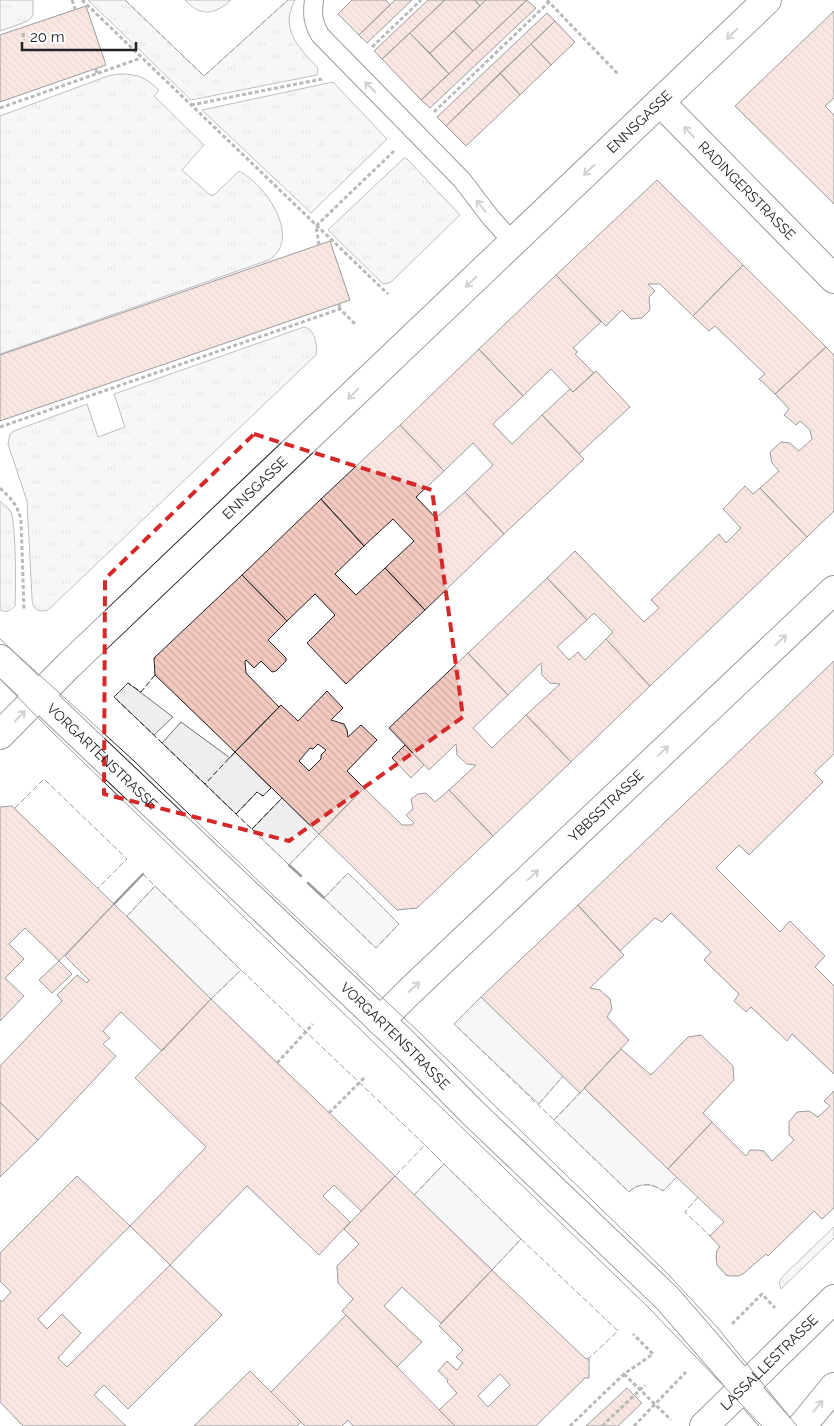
<svg xmlns="http://www.w3.org/2000/svg" width="834" height="1426" viewBox="0 0 834 1426" font-family="Raleway,sans-serif">
	<style>
		.grass { fill: url(#grass-tufts); stroke: #6f6f6f }
		.garden { fill: #eee; stroke: #6f6f6f }
		.building { fill: url(#building-back-hatch); stroke: #222; fill-rule: evenodd }
		.lines { fill: none; stroke-linecap: round; stroke-linejoin: round }
		.service-casing { stroke: #222; stroke-width: 20 }
		.minor-casing { stroke: #222; stroke-width: 30 }
		.tertiary-casing { stroke: #222; stroke-width: 30 }
		.primary-casing { stroke: #222; stroke-width: 30 }
		.path { stroke: #646464; stroke-width: 3; stroke-dasharray: 4 2.5; stroke-linecap: butt }
		.service { stroke: #fff; stroke-width: 18 }
		.minor { stroke: #fff; stroke-width: 28 }
		.tertiary { stroke: #fff; stroke-width: 28 }
		.primary { stroke: #fff; stroke-width: 28 }
		.tram { stroke: #222; stroke-width: 1 }
		.fence { stroke: #222; stroke-width: 1; stroke-dasharray: 6 2.5; stroke-linecap: butt }
		.wall { stroke: #222; stroke-width: 2.5 }
		.oneway { stroke: #9c9c9c }
		.marked { fill: none; stroke: #d62828; stroke-width: 4; stroke-dasharray: 10 6; stroke-linejoin: round }
		.labels { text-anchor: middle; dominant-baseline: central; stroke-width: 4; stroke-linejoin: round; paint-order: stroke }
		.street-label { font-size: 14px; fill: #222; stroke: #fff }
	</style>
	<defs>
		<pattern id="grass-tufts" width="24" height="20" patternUnits="userSpaceOnUse" patternTransform="scale(1.25)"><rect width="24" height="20" fill="#eee"/><path d="M3 7l-1-3M5 7V3M7 7l1-3M15 17l-1-3M17 17v-4M19 17l1-3" fill="none" stroke="#ccc"/></pattern>
		<pattern id="building-back-hatch" width="6" height="6" patternUnits="userSpaceOnUse" patternTransform="scale(1.25)"><rect width="6" height="6" fill="#f3c9c0"/><path d="M-1 5l2 2M0 0l6 6M5-1l2 2" fill="none" stroke="#d0aca5"/></pattern>
	</defs>
	<rect width="100%" height="100%" fill="#fff"/>
	<path class="grass" d="M0 0H33V15L28 21 0 31Z
		M88 0H125L204 76 288 0H295C279 29 299 48 318 68L317 75 191 100Z
		M119 74C138 74 145 77 159 90L154 96 204 145 182 170 210 195H214L239 171C265 184 303 238 269 260L0 354V116L108 76Z
		M333 82 387 139 311 213 202 110Z
		M404 158 407 159 460 215 391 282 386 284 382 283 328 230Z
		M304 327C314 328 318 345 316 355L48 610C37 613 32 608 32 598L27 501 8 444 10 434 14 431 87 404 98 437 125 427 114 394Z
		M0 501C3 504 9 508 11 512 16 524 16 590 15 606 10 611 7 613 0 610Z
		M834 1227V1238L781 1289 779 1282 783 1276Z"/>
	<path class="garden" d="M185 0H231C215 15 200 17 185 0Z
		M128 683 173 717 154 735 114 697Z
		M181 722 230 758 235 752 271 788 263 796 257 792 236 814 162 743Z
		M282 798 319 834 289 865 252 829Z
		M348 873 399 924 376 948 324 898Z
		M155 886 241 970 211 999 127 916Z
		M481 997 563 1076 539 1104 454 1024Z
		M584 1088 677 1177 663 1191C653 1183 639 1182 629 1192L554 1120Z
		M444 1164 521 1239 492 1270 414 1195Z"/>
	<path class="building" d="M352 0H386L390 5 359 35 338 14Z
		M395 0H412L367 43 359 35Z
		M428 0H445L382 59 374 51Z
		M445 0H475L480 6 430 53 410 33Z
		M475 0H486L480 6Z
		M486 0H527L473 51 454 31Z
		M527 0 536 8 430 108 421 100Z
		M86 6 106 65 0 102V35Z
		M834 11V98L825 106 834 115V204L735 106Z
		M547 13 555 21 446 126 437 117Z
		M555 21 575 42 551 65 531 44Z
		M454 31 473 51 449 74 430 53Z
		M410 33 449 74 421 100 382 59Z
		M531 44 551 65 520 95 500 73Z
		M500 73 520 95 466 146 446 126Z
		M657 180 743 265 693 316 660 284H648L655 291 649 297 650 310 642 318 631 319 622 310 606 326 556 275Z
		M330 241 350 300 0 421V355Z
		M743 265 826 347 775 394 759 379 765 374 715 326 709 331 693 316Z
		M556 275 601 322 573 348 578 352 575 354 594 373 573 392 551 369 523 396 479 349Z
		M826 347 834 355V511L807 537 760 488 779 471 772 463 770 452 781 442 790 443 799 451 812 439 810 430 800 421 796 425 784 415 789 409 775 394Z
		M479 349 523 396 493 424 512 444 542 415 584 459 504 534 465 492 493 465 473 443 444 471 400 425Z
		M596 371 630 407 579 454 542 415 570 389 573 392Z
		M400 425 444 471 416 497 436 518 465 492 504 534 425 610 385 568 414 541 393 519 364 546 321 499Z
		M745 486 753 494 760 488 807 537 650 686 606 639 613 632 594 613 587 620 547 578 575 551 644 622 659 608 651 600 719 534 726 543 741 528 723 509Z
		M321 499 364 546 335 574 356 595 385 568 425 610 346 684 307 643 335 615 315 594 287 621 242 575Z
		M242 575 287 621 268 640 286 658V661L276 671 272 672 261 661 254 668 246 660 245 661 246 673 279 707 235 752 155 675 154 658Z
		M547 578 587 620 557 647 569 660 578 652 585 660 606 639 650 686 571 762 526 715 560 684 550 683 542 675 541 663 508 695 468 653Z
		M468 653 508 695 473 728 492 748 526 715 571 762 493 836 449 790 476 765 467 764 457 755 456 744 429 770 389 728Z
		M834 661V754L814 773 823 782 749 855 739 845 716 868 780 932 790 921 825 956 815 967 834 986V1074L792 1034 787 1041 751 1007 746 1012 734 1001 739 994 704 960 711 952 671 913 662 922 655 918 620 951 578 905Z
		M327 691 343 708 331 720 344 724 347 730 348 737 361 725 377 740 347 771 364 788 319 834 235 752 281 705 298 721ZM318 744 326 750 321 755V759L309 771 299 761 310 748 313 749Z
		M405 745 424 765 411 778 392 758Z
		M364 788 402 825H411L414 823 406 815 413 809 411 799 418 794 426 793 435 802 449 790 493 836 417 908 397 910 319 834Z
		M12 806 114 904 59 961 25 928 9 944 24 959 5 978 24 996 0 1021V807Z
		M114 904 211 999 162 1051 121 1012 103 1031 110 1038 103 1044 116 1056 38 1140 0 1102V1066L62 1001 57 995 77 975 87 983 89 980 65 956Z
		M578 905 624 955 590 988 600 990 610 999 612 1009 607 1017 629 1040 580 1093 481 997Z
		M59 961 72 974 52 993 39 980Z
		M211 999 395 1176 361 1211 334 1185 323 1196 350 1222 319 1255 247 1186 170 1265 130 1226 206 1147 135 1078Z
		M701 1035 733 1066 734 1080 703 1113 712 1122 668 1169 584 1088 621 1049 651 1075 688 1037Z
		M834 1091V1208L822 1219 814 1211 768 1256 766 1254 744 1273 739 1276H730L726 1275 717 1265 716 1257 717 1250 720 1247 710 1236 724 1222 668 1169 712 1122 746 1156 750 1150H757L764 1151 772 1161 794 1140 789 1135V1122L797 1112 809 1111 818 1117 830 1106 824 1101Z
		M0 1102 38 1140 0 1177Z
		M77 1176 130 1226 38 1319 47 1329 62 1314 81 1333 58 1358 67 1367 170 1265 222 1315 128 1409 104 1385 94 1395 126 1426H23L0 1402V1300L2 1302 11 1292 0 1281V1253Z
		M395 1176 492 1270 441 1323 402 1287 384 1306 422 1342 397 1367 342 1311 353 1299 338 1283 337 1266 359 1244 344 1229Z
		M492 1270 586 1359 589 1358V1378H585L536 1426H455L439 1410 457 1393 447 1382 448 1380 438 1371 447 1361 457 1370 463 1363 456 1357 463 1350 439 1326ZM500 1374 510 1385 488 1407 478 1396Z
		M346 1315 397 1367 455 1426H353L348 1420 342 1426H305L271 1392Z
		M250 1371 301 1422 297 1426H194Z
		M627 1388 642 1403 618 1426H586Z"/>
	<g class="lines">
		<g class="service-casing">
			<path id="service" d="M314 0C312 14 313 23 320 35L462 180 491 218 513 242"/>
		</g>
		<g class="minor-casing">
			<g id="minor">
				<path id="s1" d="M660 102 834 279"/>
				<path id="s2" d="M0 735 69 665 767 0"/>
				<path id="s3" d="M380 1021 410 991 834 590"/>
			</g>
		</g>
		<g class="tertiary-casing">
			<g id="tertiary">
				<path id="s4" d="M0 659 407 1046 472 1112 667 1298 778 1426"/>
			</g>
		</g>
		<g class="primary-casing">
			<g id="primary">
				<path id="s5" d="M704 1426 834 1299"/>
				<path d="M802 1426 834 1387"/>
			</g>
		</g>
		<path class="path" d="M72 0 75 9
			M82 0 388 294
			M547 0 618 74
			M23 33 24 40
			M372 47 421 0
			M96 69 97 74
			M191 105 322 79
			M0 108 141 58
			M434 112 551 0
			M319 245 316 226 394 151
			M339 304 340 309
			M0 427 340 309 356 325
			M0 488C11 498 18 506 21 520L24 609
			M277 1063 313 1024
			M329 1113 366 1076
			M732 1324 762 1294 775 1308
			M624 1374 671 1420
			M570 1426 624 1374 653 1354 633 1334
			M602 1426 645 1385
			M634 1426 686 1372"/>
		<use href="#service" class="service"/>
		<use href="#minor" class="minor"/>
		<use href="#tertiary" class="tertiary"/>
		<use href="#primary" class="primary"/>
		<path class="tram" d="M0 639 133 760 276 898 420 1033 666 1272 717 1327 797 1426
			M0 679 51 731 648 1307 762 1426"/>
		<path class="fence" d="M125 0 204 76 288 0
			M155 675 141 692 128 683 114 697 205 784
			M235 752 205 784 289 865 319 834
			M15 808 44 779 127 859 98 888
			M236 814 257 792 263 796 271 788
			M252 829 282 798
			M348 873 399 924 376 948 324 898Z
			M143 874 155 886
			M127 916 155 886 241 970
			M481 997 454 1024 629 1192C639 1182 653 1183 663 1191L677 1177
			M211 999 241 970 425 1145 395 1176
			M539 1104 563 1076
			M554 1120 580 1093
			M425 1145 444 1164
			M414 1195 444 1164 521 1239
			M698 1197 685 1212 710 1236
			M492 1270 521 1239 618 1331 589 1358"/>
		<path class="wall" d="M289 865 301 876
			M308 883 324 898
			M114 904 143 874"/>
	</g>
	<defs><path id="oneway-shaft" d="M-6 0H5M1.5-3L5.5 0L1.5 3" fill="none" stroke-width="1.6" stroke-linecap="round" stroke-linejoin="round" transform="scale(1.25)"/></defs>
	<g class="oneway">
		<use href="#oneway-shaft" transform="translate(732 34) rotate(136)"/>
		<use href="#oneway-shaft" transform="translate(370 87) rotate(-135)"/>
		<use href="#oneway-shaft" transform="translate(689 132) rotate(-134)"/>
		<use href="#oneway-shaft" transform="translate(589 170) rotate(136)"/>
		<use href="#oneway-shaft" transform="translate(481 206) rotate(-127)"/>
		<use href="#oneway-shaft" transform="translate(471 282) rotate(136)"/>
		<use href="#oneway-shaft" transform="translate(353 394) rotate(136)"/>
		<use href="#oneway-shaft" transform="translate(781 640) rotate(-43)"/>
		<use href="#oneway-shaft" transform="translate(20 716) rotate(-46)"/>
		<use href="#oneway-shaft" transform="translate(663 751) rotate(-43)"/>
		<use href="#oneway-shaft" transform="translate(533 875) rotate(-43)"/>
		<use href="#oneway-shaft" transform="translate(414 987) rotate(-44)"/>
		<use href="#oneway-shaft" transform="translate(818 1406) rotate(-51)"/>
	</g>
	<path d="M0 0H834V1426H0ZM254 434 432 490 463 717 289 841 104 794 105 579Z" fill="#fff" fill-opacity=".55" fill-rule="evenodd"/>
	<path class="marked" d="M254 434 432 490 463 717 289 841 104 794 105 579Z"/>
	<g class="labels">
		<g class="street-label">
			<text stroke="none"><textPath href="#s2" startOffset="886">ENNSGASSE</textPath></text>
			<text stroke="none"><textPath href="#s1" startOffset="124">RADINGERSTRASSE</textPath></text>
			<text stroke="none"><textPath href="#s2" startOffset="355">ENNSGASSE</textPath></text>
			<text stroke="none"><textPath href="#s4" startOffset="141">VORGARTENSTRASSE</textPath></text>
			<text stroke="none"><textPath href="#s3" startOffset="312">YBBSSTRASSE</textPath></text>
			<text stroke="none"><textPath href="#s4" startOffset="546">VORGARTENSTRASSE</textPath></text>
			<text stroke="none"><textPath href="#s5" startOffset="91">LASSALLESTRASSE</textPath></text>
		</g>
	</g>
	<path d="M22 42v8h114v-8" fill="none" stroke="#222222" stroke-width="2.5"/>
	<text x="30" y="42" font-size="15" fill="#222222" stroke="#ffffff" stroke-width="4" paint-order="stroke">20 m</text>
</svg>
